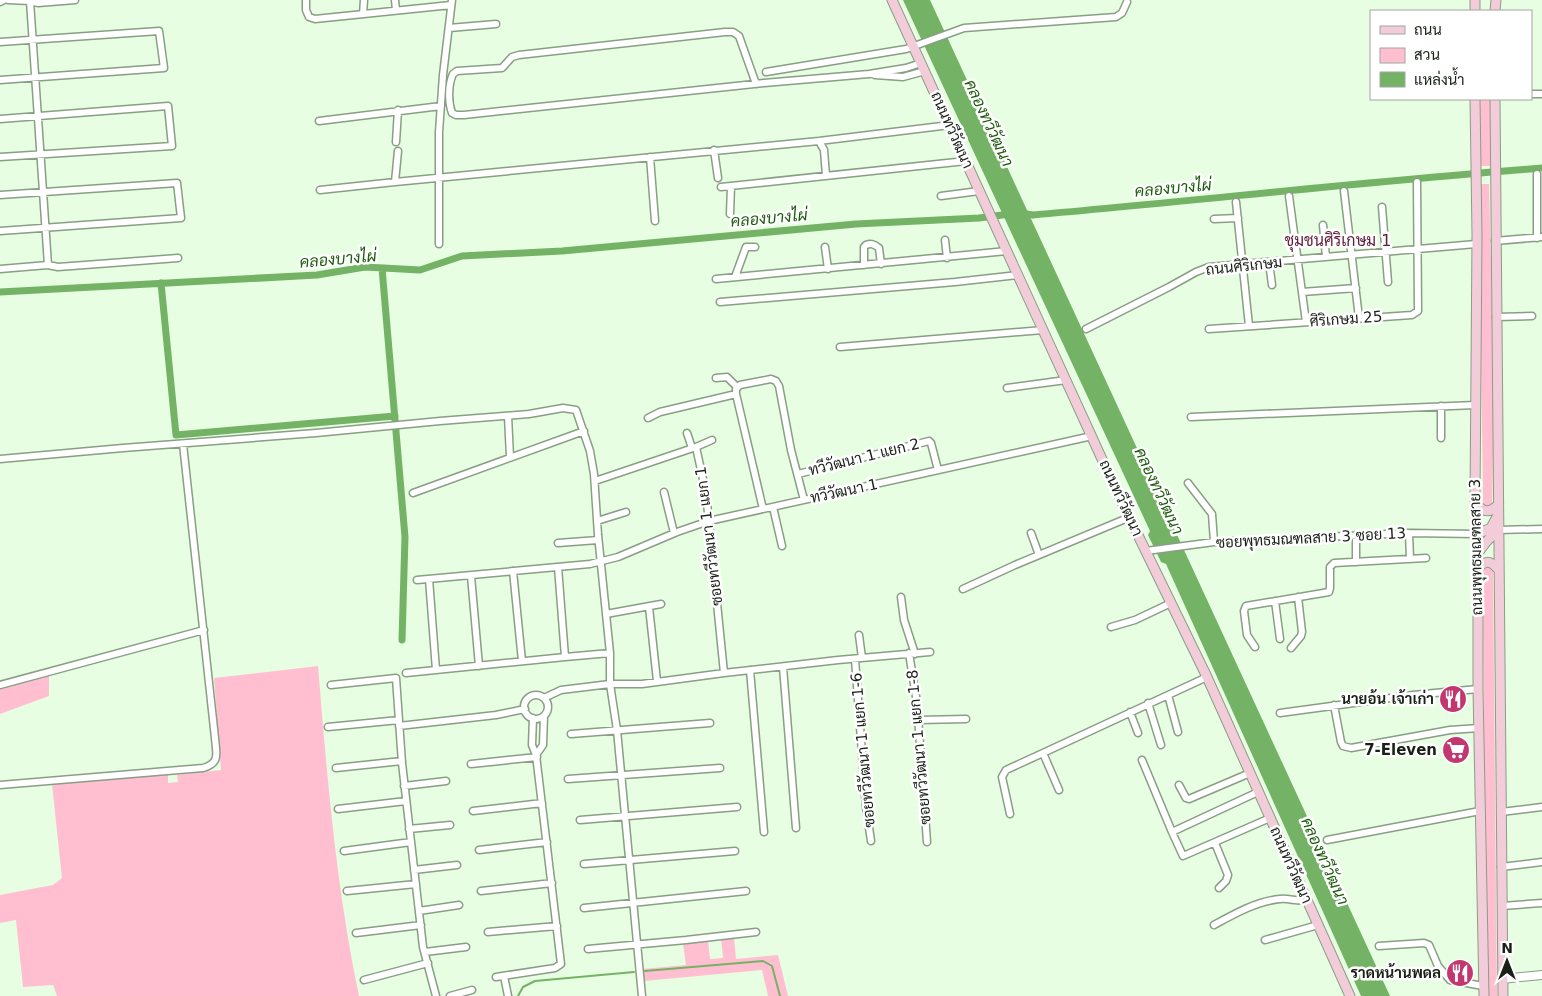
<svg xmlns="http://www.w3.org/2000/svg" width="1542" height="996" viewBox="0 0 1542 996" font-family="'DejaVu Sans',Sarabun,sans-serif">
	<style>
		.green { fill: #ffbfd1 }
		.water { fill: #74b266 }
		.lines { fill: none; stroke-linecap: round; stroke-linejoin: round }
		.stream { stroke: #74b266; stroke-width: 2 }
		.canal { stroke: #74b266; stroke-width: 7 }
		.minor-casing { stroke: #899e85; stroke-width: 9 }
		.tertiary-casing { stroke: #899e85; stroke-width: 10 }
		.secondary-casing { stroke: #899e85; stroke-width: 11 }
		.minor { stroke: #fff; stroke-width: 6 }
		.tertiary { stroke: #fff; stroke-width: 8 }
		.secondary { stroke: #f3ccda; stroke-width: 9 }
		.labels { text-anchor: middle; dominant-baseline: central; stroke-width: 5; stroke-linejoin: round; paint-order: stroke }
		.street-label { font-size: 15px; fill: #192117; stroke: #fff }
		.poi-label { font-size: 15px; font-weight: bold; fill: #192117; stroke: #fff; text-anchor: end }
		.water-label { font-size: 16px; font-style: italic; fill: #1e5a0d; stroke: #fff }
		.neighbourhood-label { font-size: 16px; fill: #611e37; stroke: #fff }
	</style>
	<rect width="100%" height="100%" fill="#e7fee2"/>
	<path class="green" d="M1478 99H1490V166H1478Z
		M1479 184H1489L1494 389 1492 509 1484 506 1483 501Z
		M1486 565 1493 569 1497 996H1488L1485 917 1483 568Z
		M318 666C327 776 336 887 359 996H57L53 985 23 987 16 920 0 923V895L53 885 62 878 52 784 168 775V783L178 782 177 775 221 770 214 678Z
		M49 676V696L0 714V688Z
		M734 937 736 959 778 955 788 996H768L762 970 644 981 642 969 686 965 683 943 708 940 710 959 723 958 721 939Z"/>
	<path class="water" d="M903 0H930L1390 996H1361L1166 564 1161 562 1148 535 1150 531Z"/>
	<g class="lines">
		<path class="stream" d="M645 971 763 961 772 966 780 996
			M518 996 523 987 535 981 634 972"/>
		<path class="canal" d="M1020 213 1033 215C1203 200 1372 181 1542 168
			M382 268 405 537 402 640
			M161 283 176 435 395 416
			M0 292 317 275 365 267 420 270 462 256 562 251 856 224 979 218 1010 214"/>
		<g class="minor-casing">
			<path id="minor" d="M8 0 30 1 48 265 58 267 178 258
				M306 0V10L309 17 315 19 451 5
				M395 0 396 10
				M30 1 38 3 75 0
				M0 2 4 0
				M363 14 364 0
				M449 28 496 24
				M0 42 159 31 164 68 0 80
				M766 72 906 49 964 28 1116 17 1122 13 1127 2
				M875 75 903 77 925 71
				M756 84 739 36 733 32H725L519 55 512 57 502 68 457 71 453 74C448 85 448 102 452 113L456 115H464L764 83 869 74 906 68 921 63
				M1531 94H1542
				M0 119 168 106 172 146 0 157
				M319 121 441 106
				M819 141 824 150 826 176
				M396 142 398 110
				M714 150 718 178
				M398 151 395 182 819 141 950 125
				M650 157 655 221
				M1537 174V238
				M721 187 966 161
				M320 190 395 182
				M1344 191 1359 318
				M0 195 177 183 181 218 0 231
				M941 196 979 191
				M1289 196 1306 322
				M1236 202 1249 326
				M1382 207 1388 282
				M730 214 731 186
				M1214 219 1238 218
				M1323 225 1326 257
				M945 240 947 258
				M1495 241 1542 237
				M439 244V132L443 75 452 0
				M825 247 828 269
				M1269 262 1272 285
				M864 265V247L866 245C871 243 874 244 879 248L881 264
				M0 269 48 265
				M735 277 746 247H755
				M716 279 1007 251
				M1302 292 1356 288
				M720 302 955 282 1018 275
				M1496 317 1532 316
				M1086 329 1169 287 1196 272 1209 267 1476 244
				M1209 329 1412 315 1418 311 1417 182
				M840 347 1043 330
				M716 378 727 377 737 387
				M1007 388 1066 380
				M736 394 763 509
				M1441 406V438
				M508 416 510 457
				M1191 417 1475 405
				M648 418 660 412 736 394V389L740 385 771 379 776 381 779 386 791 450 804 500
				M687 433 692 448
				M696 447 712 440
				M0 459 123 448 316 433 440 421 529 414 563 408 576 410 590 451 594 474 598 535 610 653V684L617 730 642 996
				M798 474 929 441 931 443 938 470
				M595 481 696 447 706 493 724 673 838 660 930 652
				M1188 483 1212 514 1214 542
				M664 492 674 533
				M413 493 584 431
				M773 507 782 546
				M597 521 626 512
				M1498 530 1542 529
				M1031 533 1039 555
				M1409 533 1410 559
				M1356 535V562
				M558 543 598 540
				M1146 551 1214 542 1409 533 1477 534
				M513 571 522 661
				M471 576 479 666
				M429 579 436 670
				M417 580 590 564 618 557 677 532 709 521 1092 436
				M963 589 1015 565 1130 517
				M901 597 904 620 915 654
				M1275 601 1280 639
				M649 607 657 681
				M606 614 661 604
				M1111 627 1135 620 1171 603
				M859 635 862 658
				M1255 647 1247 635 1244 611 1246 606 1329 592 1330 588V567L1334 563 1426 558
				M1291 648 1301 636 1302 632 1298 597
				M909 653 917 703 927 842
				M565 657 610 653
				M855 659 866 807 871 841
				M783 667 796 828
				M750 670 764 832
				M406 673 565 657 558 567
				M0 685 204 630
				M331 685 396 678 402 763 423 947 436 996
				M1168 695 1178 732
				M524 707a12 12 0 1 1 24 0a12 12 0 1 1-24 0Z
				M544 698 561 690 610 684H642L724 673
				M1148 703 1161 745
				M1334 705 1341 742 1343 746 1351 748 1450 730 1479 728
				M1130 712 1138 733
				M1280 713 1413 695 1478 689
				M533 718 532 745 536 755 543 745 544 716
				M918 720 966 719
				M399 726 496 715 525 709
				M328 727 399 720
				M571 734 710 723
				M1043 753 1207 677
				M1142 760 1172 832 1258 792
				M471 764 537 757
				M336 768 402 761
				M568 779 720 768
				M0 785 203 768C221 763 216 753 215 738L183 444
				M1179 785 1186 798 1189 799 1250 773
				M404 786 446 781
				M338 809 406 801
				M473 811 542 803
				M1501 812 1542 807
				M1010 814 1002 777 1006 770 1043 753 1059 790
				M580 820 737 807
				M409 829 450 825
				M1172 832 1183 856 1270 818
				M1327 840 1480 811
				M1215 843 1228 875 1226 881 1219 888
				M479 850 547 842
				M344 851 411 842
				M584 864 735 851
				M1501 867 1542 862
				M414 870 457 865
				M347 891 416 884
				M481 891 552 883
				M1502 906 1542 903
				M584 908 746 891
				M419 911 459 905
				M1214 925C1234 914 1257 901 1280 899 1290 898 1297 902 1307 900
				M488 932 557 926
				M356 933 421 925
				M1265 940 1318 925
				M1379 946 1424 943 1429 945 1438 966 1450 980 1483 986
				M588 949 686 940 756 932
				M425 952 466 947
				M504 976 508 996
				M496 977 555 968 561 964 536 755
				M364 980 428 963
				M450 996 472 990"/>
		</g>
		<g class="tertiary-casing">
			<path id="tertiary" d="M1502 979 1542 975"/>
		</g>
		<g class="secondary-casing">
			<path id="secondary" d="M892 0 1117 492 1207 677 1350 996
				M1475 11V0
				M1495 11 1496 0
				M1475 99 1477 235 1475 500 1478 553V689L1484 996
				M1495 99 1503 996
				M1475 501C1481 511 1488 515 1498 505
				M1477 534 1491 528 1497 517
				M1478 553 1486 542 1498 530
				M1477 570C1484 560 1490 560 1498 569"/>
		</g>
		<use href="#minor" class="minor"/>
		<use href="#tertiary" class="tertiary"/>
		<use href="#secondary" class="secondary"/>
	</g>
	<defs>
		<g id="restaurant-disc" transform="scale(1.4375)"><circle r="9.5" fill="#c2376f" stroke="#fff"/><path d="M-5-6h1v4h1v-4h1v4h1v-4h1v5L-1.5 .5V6h-2V.5L-5-1ZM5-6V6H3V1.5H1.5Q1.5-4 5-6Z" fill="#fff"/></g>
		<g id="supermarket-disc" transform="scale(1.4375)"><circle r="9.5" fill="#c2376f" stroke="#fff"/><path d="M-6-5.5h2.5l.6 2H6L4.5 2H-2.5L-4.4-4H-6ZM-1.5 3.2a1.3 1.3 0 1 0 .1 0ZM3 3.2a1.3 1.3 0 1 0 .1 0Z" fill="#fff"/></g>
	</defs>
	<g fill-rule="evenodd">
		<use href="#restaurant-disc" x="1453" y="699"/>
		<use href="#supermarket-disc" x="1456" y="750"/>
		<use href="#restaurant-disc" x="1460" y="973"/>
	</g>
	<g class="labels">
		<g class="street-label">
			<text transform="translate(952 130) rotate(66)">ถนนทวีวัฒนา</text>
			<text transform="translate(1244 266) rotate(-6)">ถนนศิริเกษม</text>
			<text transform="translate(1346 319) rotate(-4)">ศิริเกษม 25</text>
			<text transform="translate(864 457) rotate(-14)">ทวีวัฒนา 1 แยก 2</text>
			<text transform="translate(844 491) rotate(-12)">ทวีวัฒนา 1</text>
			<text transform="translate(1121 498) rotate(65)">ถนนทวีวัฒนา</text>
			<text transform="translate(709 536) rotate(-97)">ซอยทวีวัฒนา 1 แยก 1</text>
			<text transform="translate(1311 538) rotate(-3)">ซอยพุทธมณฑลสาย 3 ซอย 13</text>
			<text transform="translate(1476 547) rotate(-91)">ถนนพุทธมณฑลสาย 3</text>
			<text transform="translate(919 747) rotate(-95)">ซอยทวีวัฒนา 1 แยก 1-8</text>
			<text transform="translate(863 750) rotate(-95)">ซอยทวีวัฒนา 1 แยก 1-6</text>
			<text transform="translate(1291 865) rotate(66)">ถนนทวีวัฒนา</text>
		</g>
		<g class="poi-label">
			<text x="1434" y="699">นายอ้น เจ้าเก่า</text>
			<text x="1437" y="750">7-Eleven</text>
			<text x="1441" y="973">ราดหน้านพดล</text>
		</g>
		<g class="water-label">
			<text transform="translate(989 123) rotate(65)">คลองทวีวัฒนา</text>
			<text transform="translate(1173 188) rotate(-5)">คลองบางไผ่</text>
			<text transform="translate(769 218) rotate(-5)">คลองบางไผ่</text>
			<text transform="translate(338 259) rotate(-5)">คลองบางไผ่</text>
			<text transform="translate(1159 491) rotate(65)">คลองทวีวัฒนา</text>
			<text transform="translate(1325 861) rotate(66)">คลองทวีวัฒนา</text>
		</g>
		<g class="neighbourhood-label">
			<text x="1338" y="240">ชุมชนศิริเกษม 1</text>
		</g>
	</g>
	<rect x="1370" y="10" width="162" height="90" fill="#ffffff" stroke="#a3a6a2"/>
	<rect x="1380" y="26" width="25" height="8" fill="#f3ccda" stroke="#a3a6a2"/>
	<text x="1414" y="35" font-size="15" fill="#192117">ถนน</text>
	<rect x="1380" y="48" width="25" height="15" fill="#ffbfd1" stroke="#a3a6a2"/>
	<text x="1414" y="60" font-size="15" fill="#192117">สวน</text>
	<rect x="1380" y="72" width="25" height="15" fill="#74b266" stroke="#a3a6a2"/>
	<text x="1414" y="85" font-size="15" fill="#192117">แหล่งน้ำ</text>
	<g transform="translate(1507 961)" stroke="#ffffff" stroke-width="4" paint-order="stroke">
	<path d="M0-4L9 19L0 12L-9 19Z" fill="#192117"/>
	<text y="-8" font-size="14" font-weight="bold" text-anchor="middle" fill="#192117">N</text>
	</g>
</svg>
